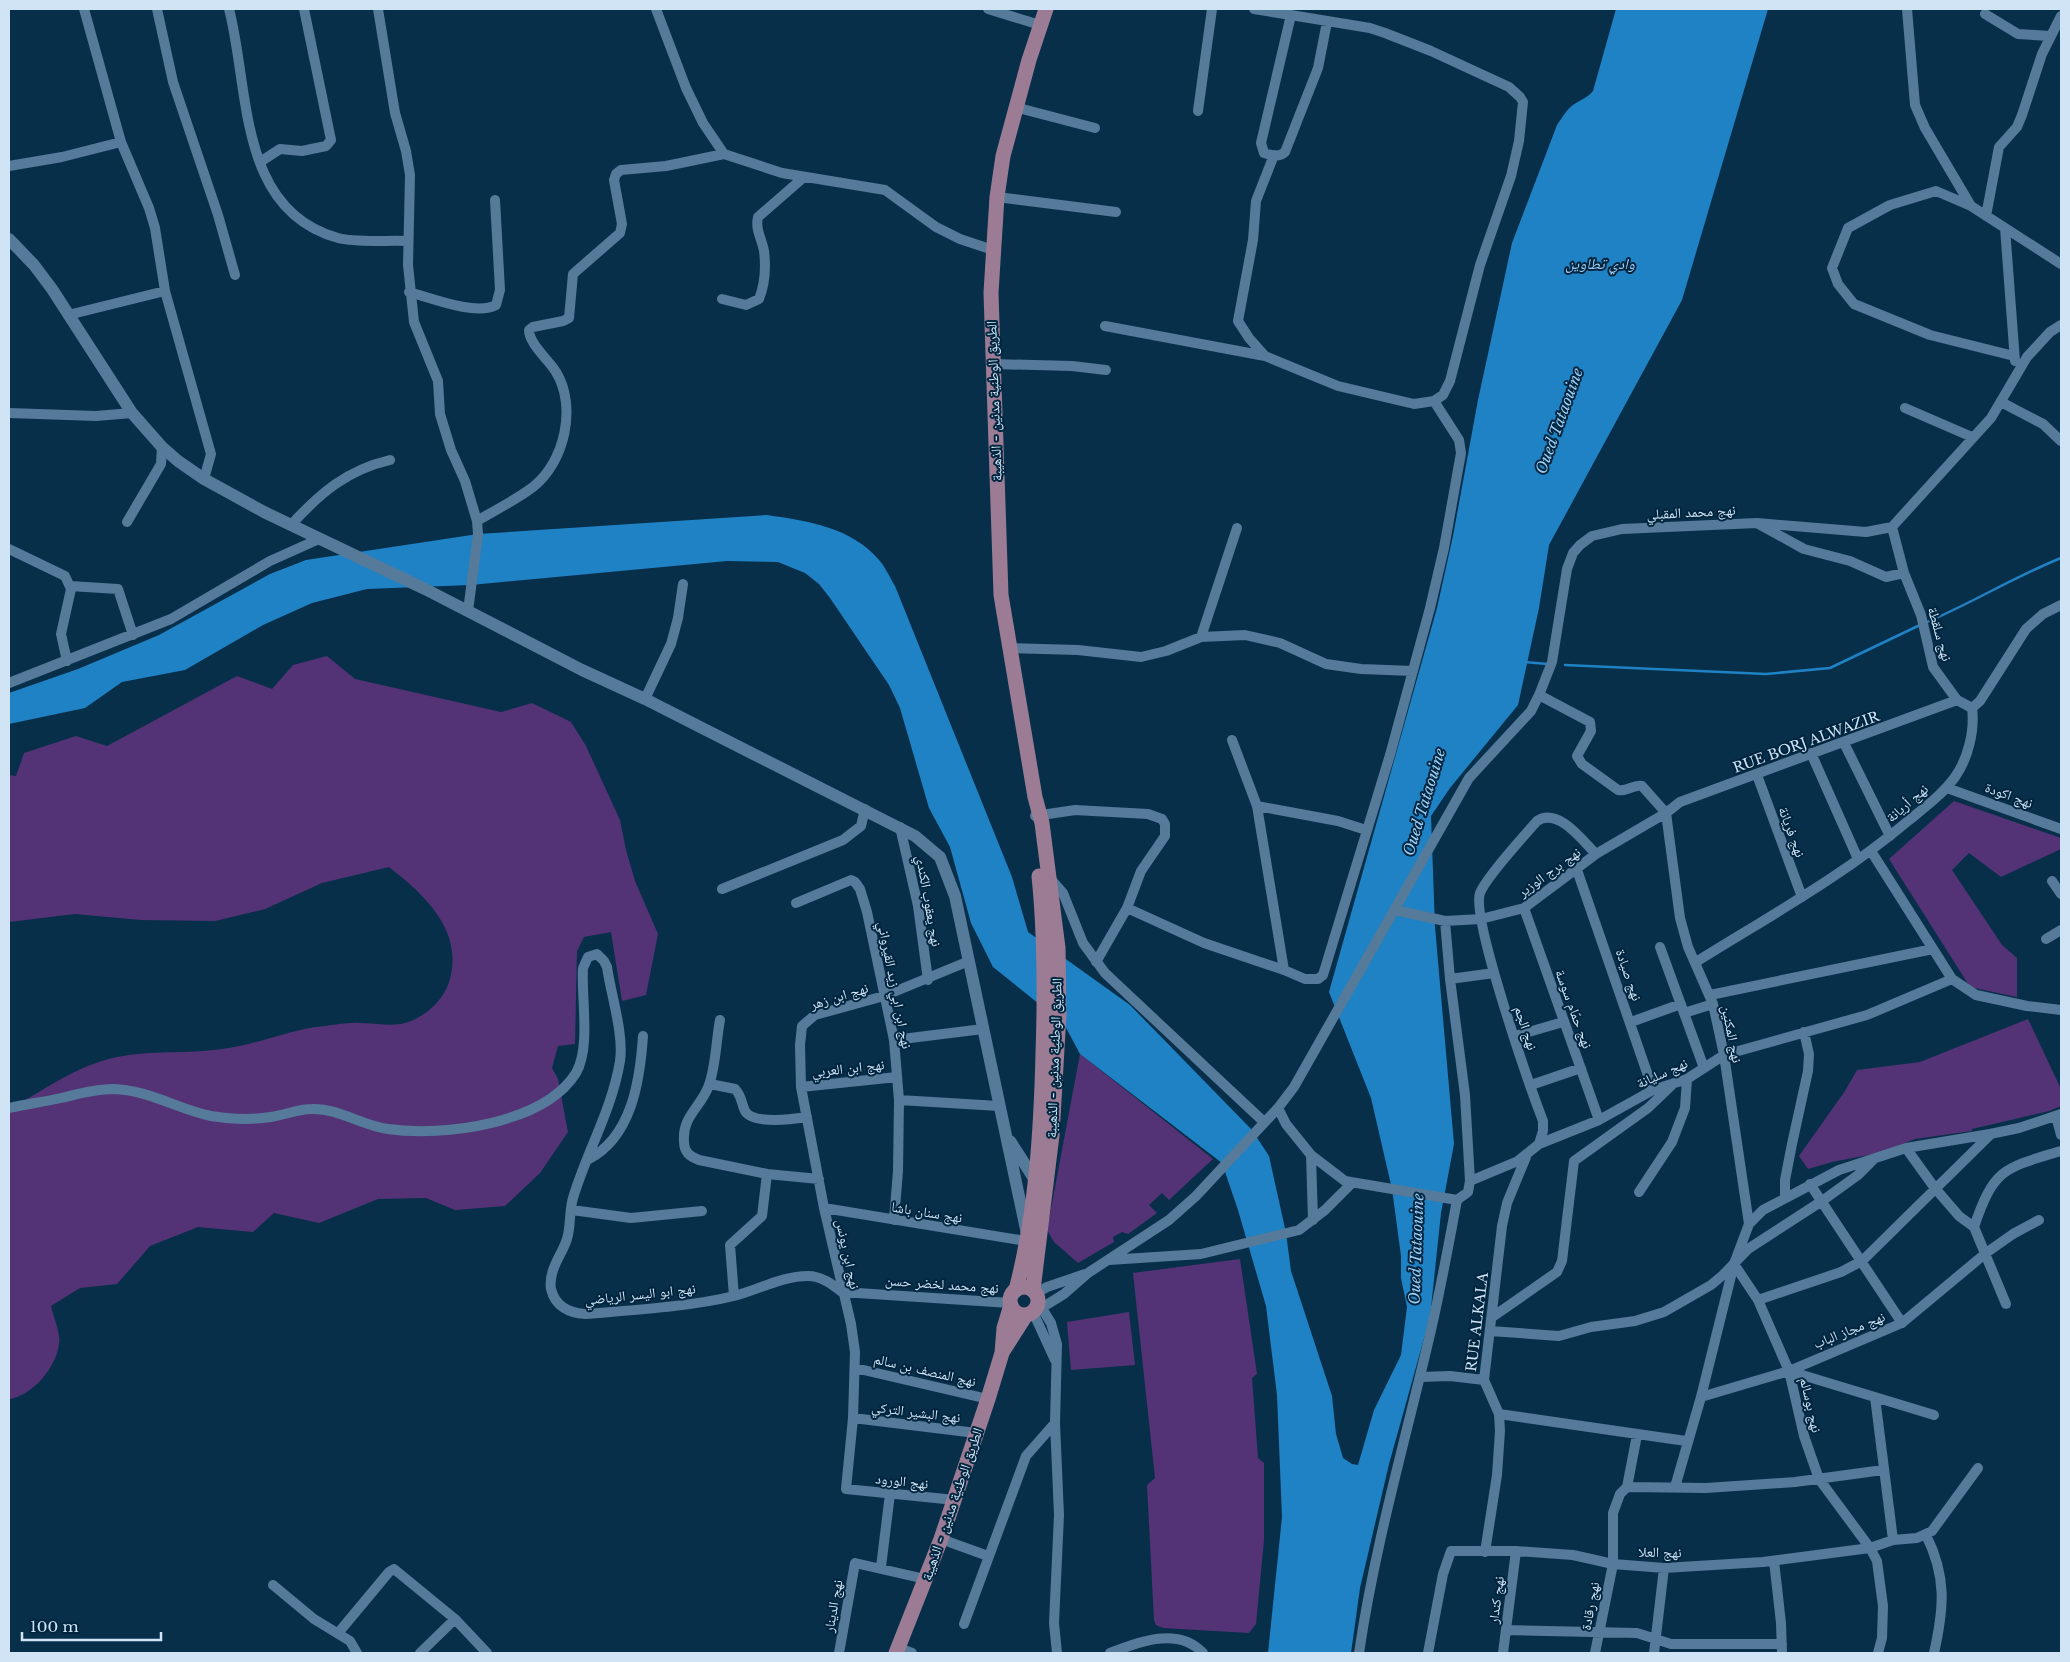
<svg xmlns="http://www.w3.org/2000/svg" width="2070" height="1662" viewBox="0 0 2070 1662" font-family="'Libre Baskerville','Noto Naskh Arabic',serif">
	<style>
		.green { fill: #533375 }
		.water { fill: #1f82c4 }
		.lines { fill: none; stroke-linecap: round; stroke-linejoin: round }
		.stream { stroke: #1f82c4; stroke-width: 2.5 }
		.minor { stroke: #557a9a; stroke-width: 10 }
		.tertiary { stroke: #557a9a; stroke-width: 12 }
		.primary { stroke: #9b7c94; stroke-width: 15 }
		.labels { text-anchor: middle; dominant-baseline: central; stroke-width: 4; stroke-linejoin: round; paint-order: stroke }
		.street-label { font-size: 14px; fill: #d0e4f6; stroke: #00253f }
		.water-label { font-size: 15px; font-style: italic; fill: #9ed0f9; stroke: #00253f }
	</style>
	<rect width="100%" height="100%" fill="#082f4a"/>
	<path class="green" d="M327 656 355 679 501 712 532 703 571 722 586 746 620 820 626 850 635 881 658 934 646 995 622 1001 611 932 584 937 577 951 575 1044 558 1046 552 1068 558 1079 568 1132 540 1173 505 1206 455 1210 426 1198 378 1199 319 1223 274 1213 253 1232 198 1227 150 1246 117 1284 80 1288 51 1306C53 1316 61 1334 59 1344 56 1368 32 1396 9 1399V1110C43 1090 78 1065 117 1057 152 1050 188 1054 222 1049 257 1045 290 1029 325 1026 336 1025 348 1022 359 1023 376 1023 395 1028 411 1021 428 1014 444 999 449 982 465 932 425 895 389 867L322 883 265 909 215 921 141 920 75 914 9 922V775L16 776 24 753 76 736 107 746 237 676 272 689 293 665Z
		M1954 801 2061 838V849L2001 877 1969 853 1952 870 2002 945 2017 958V997L1970 987 1889 859Z
		M2028 1019 2061 1089V1106L2049 1111 1972 1129V1131L1915 1139 1879 1153 1832 1162 1808 1169 1799 1156 1845 1091 1857 1070 1920 1062Z
		M1080 1054 1213 1159 1169 1200 1162 1193 1149 1205 1157 1213 1128 1234 1122 1232 1113 1237 1114 1242 1078 1263 1054 1242 1047 1230Z
		M1240 1259 1257 1374 1252 1378 1258 1458 1264 1463V1540L1256 1624 1249 1633 1163 1628 1156 1625 1154 1620 1147 1485 1155 1478 1133 1273Z
		M1129 1312 1135 1365 1071 1370 1067 1322Z"/>
	<path class="water" d="M1616 9H1768L1682 300 1549 545 1539 608 1518 705 1450 788 1431 816 1435 927 1454 1144 1441 1213 1430 1317 1389 1464 1360 1588 1351 1653H1268L1282 1517 1277 1395 1266 1306 1238 1210 1222 1163 1080 1054 1064 1024 993 967 971 923 950 847 929 808 900 708 889 685 830 598 819 584 805 573 778 562 727 561 471 585 367 589 312 603 263 625 185 670 122 682 85 708 9 724V693L78 669 159 635 270 574 306 560 478 534 767 515C808 521 851 527 879 560 886 568 890 578 895 586L1012 877 1028 932 1130 1005 1252 1130 1269 1156 1286 1233 1291 1271 1332 1396 1336 1434 1343 1458 1352 1464 1358 1465 1374 1410 1401 1355 1407 1307 1401 1278V1256L1392 1189 1371 1098 1329 992 1437 608 1453 536 1478 400 1512 243 1557 125C1562 118 1566 110 1573 105 1580 100 1587 98 1593 91Z"/>
	<g class="lines">
		<path class="stream" d="M1925 623C1972 603 2014 577 2061 558
			M1524 662 1548 664
			M1565 665 1766 674 1830 668 1920 625"/>
		<path class="minor" d="M84 9 121 142 149 208 155 228 165 291 211 454 204 479
			M157 9 173 82 218 215 235 275
			M229 9C250 89 237 210 338 238 357 243 387 240 407 241
			M378 9 395 113 406 151 410 175 408 265 414 322 438 381 440 414 451 450 465 481 477 521 478 534 468 611
			M656 9 686 88 703 123 724 154 782 173 885 190 936 227 960 239 993 250
			M988 9 1040 25
			M1907 9 1915 105 1925 128 1971 206 2061 264
			M1985 14 2018 34 2050 36
			M1291 15 1261 143 1264 153C1271 155 1279 158 1285 152L1318 68 1327 22
			M1015 107 1095 128
			M1198 111 1212 9
			M260 162 280 149 302 151 326 146 331 140 304 9
			M9 166 62 157 121 142
			M997 197 1116 212
			M1971 206 1936 191 1890 205 1848 228 1832 268 1838 284 1854 304 1930 335 2014 356
			M1986 216 1999 147 2017 127 2022 115 2042 54 2061 16
			M2005 228 2015 361
			M409 292C431 298 476 316 496 305L500 290 495 200
			M722 299 746 305 759 299C765 284 766 267 764 251 762 239 755 230 758 217L804 177
			M68 315 165 291
			M1105 326 1265 356 1338 386 1414 404 1434 401 1443 395 1450 381 1480 265 1511 176 1519 141 1523 102 1520 97 1509 87 1431 51 1385 33 1370 28 1254 9
			M1265 356 1249 338 1238 321 1253 240 1256 201 1274 155
			M993 364 1072 366 1106 370
			M2001 402 2043 424 2061 441
			M1905 408 1972 437
			M9 413 96 416 132 413
			M477 521C495 510 516 500 533 487 565 462 577 406 556 372 549 360 529 344 529 330L533 327 563 321 569 318 573 274 620 233 622 224 614 180 616 174 621 170 666 166 724 154
			M127 522 161 464 162 447
			M1757 523 1804 549 1850 561 1886 577 1904 573
			M291 525C320 493 347 470 390 460
			M1892 527 1904 573 1921 615 1933 667 1957 700 1972 708
			M9 549 65 576 71 589 61 634 67 661
			M70 586 118 589 133 635
			M1201 637 1237 528
			M1009 648 1078 650 1141 657 1166 651 1201 637 1245 635 1280 643 1326 664 1361 669 1413 671
			M9 683 171 619 270 561 319 539
			M1539 695 1590 722 1591 731 1577 756 1582 764 1618 790C1628 792 1633 784 1642 786L1666 813
			M645 699 671 644 678 618 683 584
			M1232 740 1257 806 1338 821 1366 830
			M1844 743 1890 836
			M1811 753 1858 859
			M1757 775 1802 897
			M1947 788 2061 829
			M1257 806 1284 970
			M1666 813 1680 918 1688 947 1713 1004 1724 1055 1749 1224 1734 1264 1701 1397 1675 1487
			M1035 816 1075 810 1148 814 1162 819 1165 824V836L1141 871 1127 908 1096 962
			M900 827 918 906 928 980
			M1871 851 1952 979 1976 995 2027 1006 2061 1010
			M1577 870 1653 1090
			M1049 877 1063 893 1083 943 1105 973 1264 1122
			M2052 881 2061 894
			M722 889 843 840 861 826 865 809
			M796 903 851 880 855 882 860 889 867 912 894 1040 899 1100 898 1171 894 1220
			M1127 908 1204 943 1284 970 1305 979H1318L1323 975 1390 755 1430 608 1444 548 1461 453 1459 440 1434 401
			M1524 908 1599 1120
			M1395 910 1445 921 1481 919 1524 908 1596 854 1666 813 1680 802 1957 700
			M1445 921 1450 979 1465 1095 1470 1181
			M2046 939 2061 930
			M1660 947 1704 1068
			M1696 962C1768 917 1843 876 1908 821 1924 808 1943 794 1955 777 1968 759 1975 730 1972 708L1980 701 2026 629 2043 614 2061 605
			M1450 979 1494 973
			M1710 995 1933 949
			M1684 1013 1713 1004
			M720 1020C716 1041 716 1065 709 1085 702 1106 682 1116 684 1141 684 1152 689 1156 699 1160L767 1174 819 1179
			M1631 1022 1681 1004
			M1515 1036 1563 1022
			M894 1040 983 1029
			M710 1084 735 1089C742 1096 741 1103 745 1111 753 1125 794 1119 807 1117
			M1531 1085 1581 1068
			M801 1087 897 1077
			M899 1100 999 1106
			M9 1108C26 1104 44 1102 61 1098 78 1094 95 1089 113 1089 149 1090 177 1109 211 1116 230 1119 252 1120 271 1117 285 1115 298 1109 312 1109 338 1108 363 1126 388 1129 443 1137 544 1124 576 1073 591 1047 581 997 583 968L588 957 597 954 604 961 607 967C611 995 624 1034 620 1061 612 1110 587 1151 573 1198 569 1211 571 1226 567 1239 562 1255 548 1270 551 1289 555 1306 569 1313 585 1314 631 1310 689 1307 734 1296 758 1290 782 1276 808 1276 821 1276 832 1284 842 1292L1010 1303
			M1278 1108 1286 1124 1311 1155 1345 1181 1457 1200
			M2056 1116 2061 1135
			M1539 1144 1543 1131V1121C1530 1087 1471 918 1480 893 1486 877 1524 836 1537 821 1558 807 1582 840 1596 854
			M1906 1148 1934 1187 1959 1216 1974 1227 2006 1304
			M1311 1155 1313 1220
			M587 1160C632 1138 640 1080 643 1036
			M1810 1184 1902 1323
			M1639 1192 1672 1142 1685 1108 1687 1079
			M1785 1198V1180L1792 1144 1808 1071 1809 1054 1804 1032
			M1457 1200 1468 1192 1470 1181 1518 1161 1539 1144 1599 1120 1653 1090 1687 1079 1724 1055 1867 1015 1952 979
			M824 1208 1026 1241
			M572 1210 631 1218 702 1211
			M1749 1224 1763 1210 1839 1170 1906 1148 1990 1134 2019 1128 2061 1114
			M1974 1227C1994 1168 2004 1168 2061 1151
			M1109 1260 1201 1254 1299 1230 1325 1210 1352 1183
			M1734 1264 1758 1300 1789 1371 1804 1436 1819 1479 1870 1548 1877 1561 1883 1606 1882 1638 1878 1653
			M1036 1293 1047 1287 1085 1274
			M734 1296 730 1245 762 1216 767 1174
			M1758 1300 1841 1272 1862 1261 1990 1135
			M1038 1302 1051 1323 1057 1344 1055 1423 1059 1515 1054 1623 1057 1653
			M1035 1309 1043 1307 1064 1294 1088 1273 1169 1220 1196 1196 1278 1108 1294 1087 1469 778 1531 711 1539 695 1552 662 1567 569 1573 553 1580 545 1592 536 1622 529 1757 523 1866 532 1892 527 1991 418 2027 357 2050 332 2061 325
			M1033 1312 1055 1360
			M1491 1318 1557 1272 1562 1261 1574 1161 1648 1108 1672 1085
			M1490 1331 1559 1336 1591 1327 1635 1321 1664 1312 1711 1285 1723 1275 1748 1249 1822 1201 1858 1175 1873 1160
			M855 1368 988 1399
			M1789 1371 1934 1415
			M1420 1377 1450 1376 1484 1380
			M1701 1397 1789 1371 1902 1323 1986 1253 2013 1234 2039 1220
			M1875 1397 1893 1540
			M1499 1414 1686 1441
			M853 1418 976 1433
			M1627 1487 1706 1488 1795 1482 1883 1470
			M955 1500 846 1489 853 1418 855 1352 851 1324 824 1208 801 1087 800 1045 802 1026 815 1015 884 996 969 961
			M1926 1535C1947 1577 1944 1608 1934 1653
			M941 1539 988 1556
			M1485 1552 1497 1475 1500 1431 1499 1414 1484 1380 1502 1226 1507 1203 1526 1157
			M1774 1561 1781 1623 1782 1653
			M881 1567 890 1494
			M273 1585 314 1619 350 1641 357 1653
			M964 1624 1026 1456 1055 1423
			M1506 1630 1637 1633 1671 1644H1782
			M339 1632 389 1572 394 1569 455 1619 487 1653
			M899 1648 912 1653
			M420 1653 455 1619
			M839 1653 855 1563 925 1579
			M1110 1653C1138 1642 1178 1626 1203 1653
			M1359 1653C1375 1544 1406 1438 1431 1330 1441 1287 1449 1243 1457 1200
			M1428 1653 1443 1574 1451 1551H1516L1573 1555 1613 1564 1664 1568 1763 1562 1870 1548 1893 1540 1917 1538 1932 1531 1978 1468
			M1503 1653 1516 1551
			M1595 1653 1613 1564V1513L1620 1494 1627 1487 1637 1435
			M1654 1653 1664 1568"/>
		<path class="tertiary" d="M9 239 34 265 52 289 132 413 162 447 178 461 204 479 264 512 425 589 582 670 645 699 915 836 940 857 955 896 1027 1234
			M1010 1141 1035 1180"/>
		<path class="primary" d="M1010 1301a14 14 0 1 1 28 0a14 14 0 1 1-28 0Z
			M1016 1290C1036 1213 1041 1133 1043 1054 1045 994 1045 935 1039 876
			M1033 1290 1052 1135 1059 1014 1058 948 1042 823 1035 797 1001 595 991 293 997 197 1003 156 1029 60 1046 9
			M1003 1351 1026 1315
			M896 1653 941 1539 988 1399 1002 1353 1004 1328 1011 1305"/>
	</g>
	<g class="labels">
		<g class="street-label">
			<text transform="translate(994 401) rotate(-92)">الطريق الوطنية مدنين - الذهيبة</text>
			<text transform="translate(1691 512) rotate(-3)">نهج محمد المقبلي</text>
			<text transform="translate(1940 634) rotate(74)">نهج سلقطة</text>
			<text transform="translate(1806 742) rotate(-20)">RUE BORJ ALWAZIR</text>
			<text transform="translate(2009 795) rotate(20)">نهج اكودة</text>
			<text transform="translate(1907 803) rotate(-41)">نهج أريانة</text>
			<text transform="translate(1792 832) rotate(70)">نهج فريانة</text>
			<text transform="translate(1549 872) rotate(-36)">نهج برج الوزير</text>
			<text transform="translate(929 901) rotate(80)">نهج يعقوب الكندي</text>
			<text transform="translate(1629 975) rotate(71)">نهج صيادة</text>
			<text transform="translate(895 985) rotate(79)">نهج ابن ابي زيد القيرواني</text>
			<text transform="translate(839 996) rotate(-17)">نهج ابن زهر</text>
			<text transform="translate(1574 1009) rotate(70)">نهج حمّام سوسة</text>
			<text transform="translate(1526 1028) rotate(72)">نهج الجم</text>
			<text transform="translate(1732 1034) rotate(79)">نهج المكنين</text>
			<text transform="translate(1054 1058) rotate(-88)">الطريق الوطنية مدنين - الذهيبة</text>
			<text transform="translate(848 1068) rotate(-6)">نهج ابن العربي</text>
			<text transform="translate(1662 1073) rotate(-24)">نهج سليانة</text>
			<text transform="translate(927 1212) rotate(9)">نهج سنان باشا</text>
			<text transform="translate(848 1254) rotate(78)">نهج ابن يونس</text>
			<text transform="translate(942 1284) rotate(4)">نهج محمد لخضر حسن</text>
			<text transform="translate(640 1294) rotate(-6)">نهج ابو اليسر الرياضي</text>
			<text transform="translate(1477 1322) rotate(-83)">RUE ALKALA</text>
			<text transform="translate(1849 1330) rotate(-22)">نهج مجاز الباب</text>
			<text transform="translate(925 1370) rotate(13)">نهج المنصف بن سالم</text>
			<text transform="translate(1811 1405) rotate(77)">نهج بوسالم</text>
			<text transform="translate(916 1412) rotate(7)">نهج البشير التركي</text>
			<text transform="translate(902 1481) rotate(6)">نهج الورود</text>
			<text transform="translate(952 1504) rotate(-71)">الطريق الوطنية مدنين - الذهيبة</text>
			<text transform="translate(1660 1552) rotate(1)">نهج العلا</text>
			<text transform="translate(1496 1600) rotate(-83)">نهج كندار</text>
			<text transform="translate(833 1606) rotate(-80)">نهج الدينار</text>
			<text transform="translate(1590 1606) rotate(-79)">نهج رقادة</text>
		</g>
		<g class="water-label">
			<text x="1600" y="263">وادي تطاوين</text>
			<text transform="translate(1559 421) rotate(-70)">Oued Tataouine</text>
			<text transform="translate(1424 802) rotate(-73)">Oued Tataouine</text>
			<text transform="translate(1416 1249) rotate(-88)">Oued Tataouine</text>
		</g>
	</g>
	<rect width="2070" height="1662" fill="none" stroke="#d0e4f6" stroke-width="20"/>
	<path d="M22 1632v8h139v-8" fill="none" stroke="#d0e4f6" stroke-width="2.5"/>
	<text x="30" y="1632" font-size="15" fill="#d0e4f6" stroke="#00253f" stroke-width="4" paint-order="stroke">100 m</text>
</svg>
